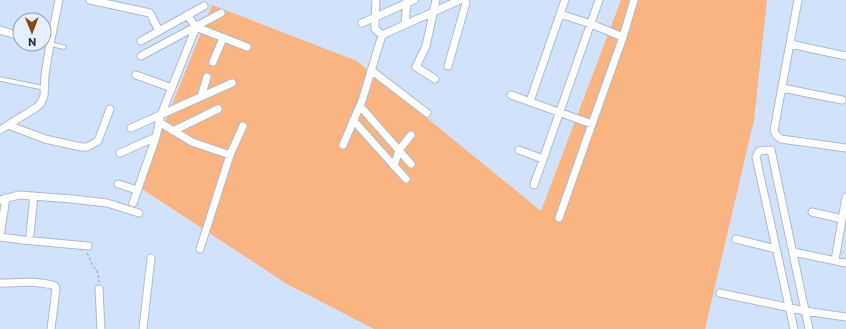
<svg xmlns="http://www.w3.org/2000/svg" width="846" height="329" viewBox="0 0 846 329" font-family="Commissioner,sans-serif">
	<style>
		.green { fill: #f9b481 }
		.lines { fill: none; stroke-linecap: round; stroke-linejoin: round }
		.lane-casing { stroke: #acbad2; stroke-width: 5.5 }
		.street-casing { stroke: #acbad2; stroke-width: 9 }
		.path { stroke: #95a0b4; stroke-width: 1; stroke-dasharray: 3 2; stroke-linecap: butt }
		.lane { stroke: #fff; stroke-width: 3.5 }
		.street { stroke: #fff; stroke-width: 7 }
	</style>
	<rect width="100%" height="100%" fill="#d3e2fb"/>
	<path class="green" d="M621 0H767L754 120 705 329H374L287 284 139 187 212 5 357 61 541 211Z"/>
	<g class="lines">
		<g class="lane-casing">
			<path id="lane" d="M50 44 64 47
				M0 79 44 88"/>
		</g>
		<g class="street-casing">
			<path id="street" d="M90 0 150 13 159 31
				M376 0 375 17V29L382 35 460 0
				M798 0 774 130 776 135 781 139 846 148
				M187 15 196 27 247 47
				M362 23 414 0
				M405 24 407 0
				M0 30 20 36
				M623 37 634 0
				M141 41 204 6
				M790 44 846 56
				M141 56 221 13
				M213 62 223 38
				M448 66 466 3 465 0
				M371 70 427 113
				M136 75 172 88
				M435 79 416 67 426 46 436 0
				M782 88 842 100
				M511 95 592 124 623 37 591 24 560 14
				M201 97 207 77
				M530 101 565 0
				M360 106 411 164
				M353 120 406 179
				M159 122 192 142 230 155
				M8 125 45 139 81 147H87L98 141 110 109
				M131 128 232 83
				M0 130 37 107 41 103 44 96 45 75 50 44 59 0
				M173 131 218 109
				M343 145 362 101 382 35
				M519 150 543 159
				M120 153 156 137
				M394 166 399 150 411 135
				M118 184 137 190
				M534 185 599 0
				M0 200 19 195 72 199 107 203 139 213
				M133 203 156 137 161 115 196 27
				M812 212 842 219
				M559 218 592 124
				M30 234 34 196
				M0 236 6 198
				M0 237 23 240 88 246
				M736 239 776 249
				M200 249 230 155 243 126
				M793 252 846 263
				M835 260 846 197
				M0 283C18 283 38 280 55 286L56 289 51 329
				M99 289 101 329
				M720 293 805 311 846 317
				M143 329 151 258
				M794 329 756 157 759 151 771 150 809 329"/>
		</g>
		<path class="path" d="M87 253 93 266 96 269 98 274 99 282"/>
		<use href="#lane" class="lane"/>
		<use href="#street" class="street"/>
	</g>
	<g transform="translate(32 32) rotate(179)"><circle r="19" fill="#e6effe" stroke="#9aa1ae"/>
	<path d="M0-3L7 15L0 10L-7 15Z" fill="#88490f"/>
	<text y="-6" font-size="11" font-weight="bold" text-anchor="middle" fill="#272c36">N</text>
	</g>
</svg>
